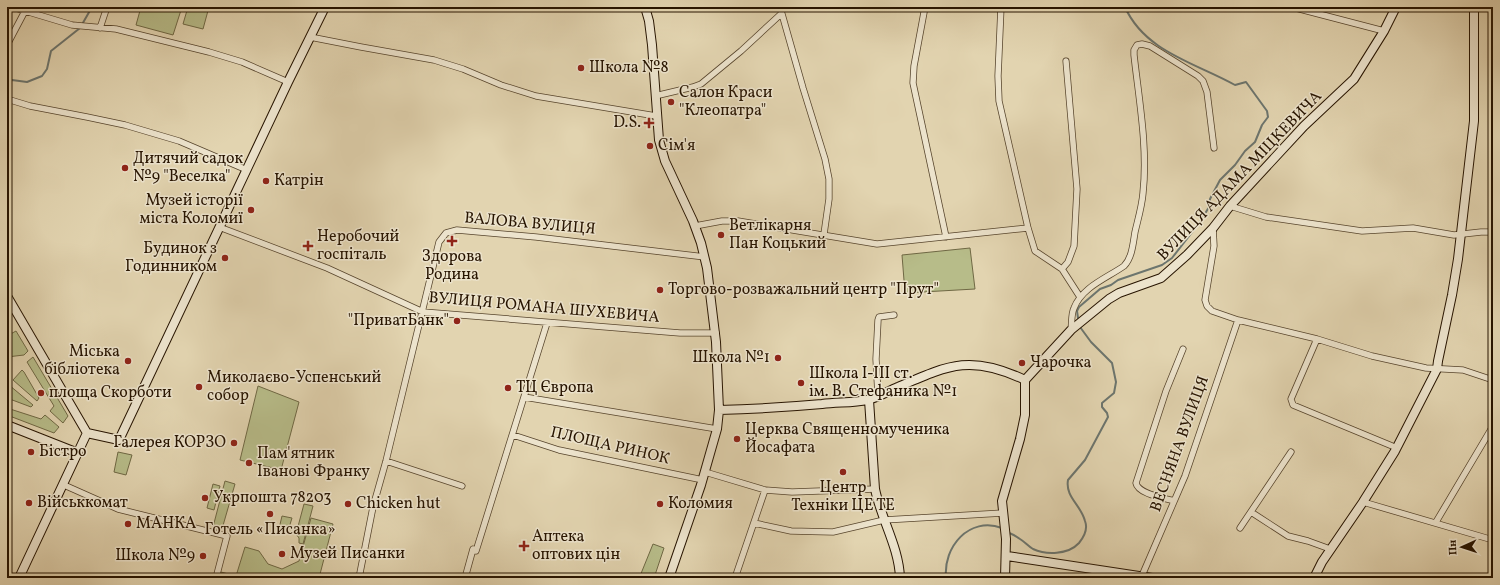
<svg xmlns="http://www.w3.org/2000/svg" width="1500" height="585" viewBox="0 0 1500 585" font-family="Vollkorn,serif">
	<style>
		.green { fill: #b7bc89; stroke: #6f6844 }
		.lines { fill: none; stroke-linecap: round; stroke-linejoin: round }
		.stream { stroke: #6c756e; stroke-width: 2 }
		.street-casing { stroke: #56442c; stroke-width: 7 }
		.secondary-casing { stroke: #271400; stroke-width: 10 }
		.street { stroke: #ece3cc; stroke-width: 5.5 }
		.secondary { stroke: #ece3cc; stroke-width: 8 }
		.poi-dot { fill: #8f2418; stroke: #ece3cc; stroke-width: 1.5 }
		.labels { text-anchor: middle; dominant-baseline: central; stroke-width: 3; stroke-linejoin: round; paint-order: stroke }
		.poi-label { font-size: 16px; fill: #271400; stroke: #ece3cc; text-anchor: start }
		.street-label { font-size: 16px; fill: #271400; stroke: #ece3cc }
	</style>
	<rect width="100%" height="100%" fill="#e2d4b0"/>
	<filter id="stains"><feTurbulence type="fractalNoise" baseFrequency=".005" numOctaves="4"/><feColorMatrix values="0 0 0 0 .2 0 0 0 0 .09 0 0 0 0 .02 0 0 0 .5 -.17"/></filter>
	<radialGradient id="worn" r=".72"><stop offset=".6" stop-color="#630" stop-opacity="0"/><stop offset="1" stop-color="#630" stop-opacity=".3"/></radialGradient>
	<path class="green" d="M141 7H182L173 35 136 25Z
		M188 7H209L203 29 183 24Z
		M970 248 975 289 905 293 902 255Z
		M16 331 28 351 24 355 7 357V349L10 345 7 342V336Z
		M33 357 68 416 63 423 50 411 54 406 27 362Z
		M22 370 24 372 39 398 37 401 13 380Z
		M9 385 33 405 31 407 7 398V387Z
		M258 386 299 402 281 470 240 460Z
		M7 408 41 419 45 415 59 427 54 433 7 415Z
		M118 452 132 455 126 475 114 472Z
		M225 481 235 484 222 529 213 527Z
		M213 484 220 486 214 510 207 508Z
		M304 504 313 506 303 544 299 543V538L296 534Z
		M282 516 292 518 288 531 283 534 278 533Z
		M311 518 333 524 319 578H219L221 572 236 576 245 547 259 551 268 564 282 569 299 561Z
		M653 544 664 548 654 578H645L640 576Z"/>
	<g class="lines">
		<path class="stream" d="M7 81 12 80 27 82 42 76 47 69 51 51 80 28 92 7
			M1078 318 1077 311 1079 307 1100 289 1111 285 1118 280 1162 265 1172 258 1200 222 1209 207 1210 199 1220 180 1235 165 1245 151 1255 142 1262 125 1268 117 1267 111 1246 82 1235 85C1196 63 1145 52 1125 7
			M1007 532C1012 534 1016 536 1020 539 1025 542 1028 546 1033 549 1046 555 1068 555 1079 543 1084 537 1088 529 1085 521 1081 505 1065 497 1068 480L1085 460 1108 417 1107 413 1102 407V403L1114 393 1116 382 1112 363 1091 342 1080 327
			M946 578C943 547 969 516 1002 528"/>
		<g class="street-casing">
			<path id="street" d="M12 7 72 25 116 29 209 52 242 62 288 82
				M780 7 803 88 825 159 829 179V199L824 234
				M925 7 914 66 913 83 946 237
				M1001 7 998 76 999 101 1028 228 1035 251 1062 269
				M1292 7 1384 31
				M100 28 107 7
				M310 37 361 47 434 60 463 69 501 85 536 96 656 116
				M7 45 25 11
				M1066 61 1077 189 1074 246 1068 262 1062 269 1080 297
				M655 96 693 87 701 84 741 51 781 14
				M7 99 30 106 87 117 125 125 179 141 247 170
				M1230 206 1266 217 1362 231 1413 228 1454 235 1481 232H1493
				M695 226 722 221H738L877 244 1028 228
				M219 227 327 268 423 312 680 333H716
				M1213 228 1214 246 1205 300 1207 306 1212 311 1238 320 1317 339 1372 356 1426 368 1463 370 1493 380
				M1071 330C1072 323 1071 314 1074 308 1082 287 1107 278 1124 266 1132 258 1133 244 1135 232 1138 219 1142 206 1143 193 1148 148 1139 100 1134 55V50L1137 45 1142 44 1150 46 1198 76 1203 81 1207 92 1214 148
				M1317 339 1291 399 1293 405 1397 448
				M878 395 876 359 878 320 879 317 894 315
				M524 397 717 429
				M513 435 559 450 703 480
				M386 461 462 486
				M705 472 765 490 792 492 875 489
				M64 485 118 509 227 536 216 578
				M1174 501C1164 498 1138 494 1136 483L1166 391 1183 349
				M1363 502 1493 540
				M1251 512 1288 536 1308 541 1330 549
				M1436 522 1493 426
				M754 523 791 531 833 532 884 520 1003 513
				M1240 528 1291 452
				M476 551 547 323
				M359 578 373 507 386 461 439 242 446 233 457 230 536 237 705 257
				M465 578 473 549
				M735 578 765 490
				M1141 578 1185 476 1238 320"/>
		</g>
		<g class="secondary-casing">
			<path id="secondary" d="M645 7 649 21 652 45 659 140 665 161 693 221 701 243 707 268 716 342 719 410 717 429 701 485 669 578
				M7 296 87 433
				M1025 380 1071 330 1109 299 1119 293 1161 278 1187 255 1213 228 1230 206 1304 126 1354 79 1384 31 1396 7
				M869 400 875 489C881 519 899 547 900 578
				M719 410C754 409 788 407 822 404 837 402 853 403 867 400 878 398 888 391 898 387 949 365 971 354 1025 380
				M7 425 78 453
				M87 433 119 440 288 82 325 7
				M1007 556 1152 578
				M19 578 87 433
				M1005 578 1006 539 1002 501 1020 439 1025 415V380
				M1314 578 1322 562 1363 502 1395 451 1437 369 1438 361 1452 295 1458 259 1474 121V7"/>
		</g>
		<use href="#street" class="street"/>
		<use href="#secondary" class="secondary"/>
	</g>
	<g class="poi-dot">
		<circle cx="581" cy="68" r="4"/>
		<circle cx="671" cy="102" r="4"/>
		<path d="M647 117h4v4h4v4h-4v4h-4v-4h-4v-4h4z"/>
		<circle cx="650" cy="146" r="4"/>
		<circle cx="125" cy="168" r="4"/>
		<circle cx="266" cy="181" r="4"/>
		<circle cx="251" cy="210" r="4"/>
		<circle cx="721" cy="235" r="4"/>
		<path d="M450 235h4v4h4v4h-4v4h-4v-4h-4v-4h4z"/>
		<path d="M306 240h4v4h4v4h-4v4h-4v-4h-4v-4h4z"/>
		<circle cx="225" cy="258" r="4"/>
		<circle cx="660" cy="290" r="4"/>
		<circle cx="457" cy="321" r="4"/>
		<circle cx="778" cy="358" r="4"/>
		<circle cx="128" cy="361" r="4"/>
		<circle cx="1022" cy="363" r="4"/>
		<circle cx="801" cy="383" r="4"/>
		<circle cx="199" cy="387" r="4"/>
		<circle cx="508" cy="388" r="4"/>
		<circle cx="41" cy="393" r="4"/>
		<circle cx="737" cy="439" r="4"/>
		<circle cx="234" cy="443" r="4"/>
		<circle cx="31" cy="452" r="4"/>
		<circle cx="249" cy="463" r="4"/>
		<circle cx="843" cy="472" r="4"/>
		<circle cx="205" cy="498" r="4"/>
		<circle cx="29" cy="503" r="4"/>
		<circle cx="348" cy="504" r="4"/>
		<circle cx="660" cy="504" r="4"/>
		<circle cx="270" cy="514" r="4"/>
		<circle cx="128" cy="524" r="4"/>
		<path d="M522 540h4v4h4v4h-4v4h-4v-4h-4v-4h4z"/>
		<circle cx="282" cy="554" r="4"/>
		<circle cx="203" cy="556" r="4"/>
	</g>
	<g class="labels">
		<g class="poi-label">
			<text x="589" y="68">Школа №8</text>
			<text x="679" y="93">Салон Краси<tspan x="679" dy="18">"Клеопатра"</tspan></text>
			<text x="641" y="123" text-anchor="end">D.S.</text>
			<text x="658" y="146">Сім'я</text>
			<text x="133" y="159">Дитячий садок<tspan x="133" dy="18">№9 "Веселка"</tspan></text>
			<text x="274" y="181">Катрін</text>
			<text x="243" y="201" text-anchor="end">Музей історії<tspan x="243" dy="18">міста Коломиї</tspan></text>
			<text x="729" y="226">Ветлікарня<tspan x="729" dy="18">Пан Коцький</tspan></text>
			<text x="317" y="237">Неробочий<tspan x="317" dy="18">госпіталь</tspan></text>
			<text x="217" y="249" text-anchor="end">Будинок з<tspan x="217" dy="18">Годинником</tspan></text>
			<text x="452" y="257" text-anchor="middle">Здорова<tspan x="452" dy="18">Родина</tspan></text>
			<text x="668" y="290">Торгово-розважальний центр "Прут"</text>
			<text x="449" y="321" text-anchor="end">"ПриватБанк"</text>
			<text x="120" y="352" text-anchor="end">Міська<tspan x="120" dy="18">бібліотека</tspan></text>
			<text x="770" y="358" text-anchor="end">Школа №1</text>
			<text x="1030" y="363">Чарочка</text>
			<text x="809" y="374">Школа I-III ст.<tspan x="809" dy="18">ім. В. Стефаника №1</tspan></text>
			<text x="207" y="378">Миколаєво-Успенський<tspan x="207" dy="18">собор</tspan></text>
			<text x="516" y="388">ТЦ Європа</text>
			<text x="49" y="393">площа Скорботи</text>
			<text x="745" y="430">Церква Священномученика<tspan x="745" dy="18">Йосафата</tspan></text>
			<text x="226" y="443" text-anchor="end">Галерея КОРЗО</text>
			<text x="39" y="452">Бістро</text>
			<text x="257" y="454">Пам'ятник<tspan x="257" dy="18">Іванові Франку</tspan></text>
			<text x="843" y="488" text-anchor="middle">Центр<tspan x="843" dy="18">Техніки ЦЕ ТЕ</tspan></text>
			<text x="213" y="498">Укрпошта 78203</text>
			<text x="37" y="503">Військкомат</text>
			<text x="356" y="504">Chicken hut</text>
			<text x="668" y="504">Коломия</text>
			<text x="136" y="524">МАНКА</text>
			<text x="270" y="530" text-anchor="middle">Готель «Писанка»</text>
			<text x="532" y="537">Аптека<tspan x="532" dy="18">оптових цін</tspan></text>
			<text x="290" y="554">Музей Писанки</text>
			<text x="195" y="556" text-anchor="end">Школа №9</text>
		</g>
		<g class="street-label">
			<text transform="translate(1240 176) rotate(-46)">ВУЛИЦЯ АДАМА МІЦКЕВИЧА</text>
			<text transform="translate(530 224) rotate(5)">ВАЛОВА ВУЛИЦЯ</text>
			<text transform="translate(544 308) rotate(5)">ВУЛИЦЯ РОМАНА ШУХЕВИЧА</text>
			<text transform="translate(1180 444) rotate(-70)">ВЕСНЯНА ВУЛИЦЯ</text>
			<text transform="translate(610 446) rotate(13)">ПЛОЩА РИНОК</text>
		</g>
	</g>
	<rect width="1500" height="585" fill="none" stroke="#e2d4b0" stroke-width="24"/>
	<rect x="8" y="8" width="1484" height="569" fill="none" stroke="#271400" stroke-width="2"/>
	<rect x="12" y="12" width="1476" height="561" fill="none" stroke="#271400"/>
	<g transform="translate(1462 547) rotate(267)" stroke="#ece3cc" stroke-width="3" paint-order="stroke">
	<path d="M0-3L7 15L0 10L-7 15Z" fill="#271400"/>
	<text y="-6" font-size="11" font-weight="bold" text-anchor="middle" fill="#271400">Пн</text>
	</g>
	<rect width="100%" height="100%" filter="url(#stains)"/>
	<rect width="100%" height="100%" fill="url(#worn)"/>
</svg>
